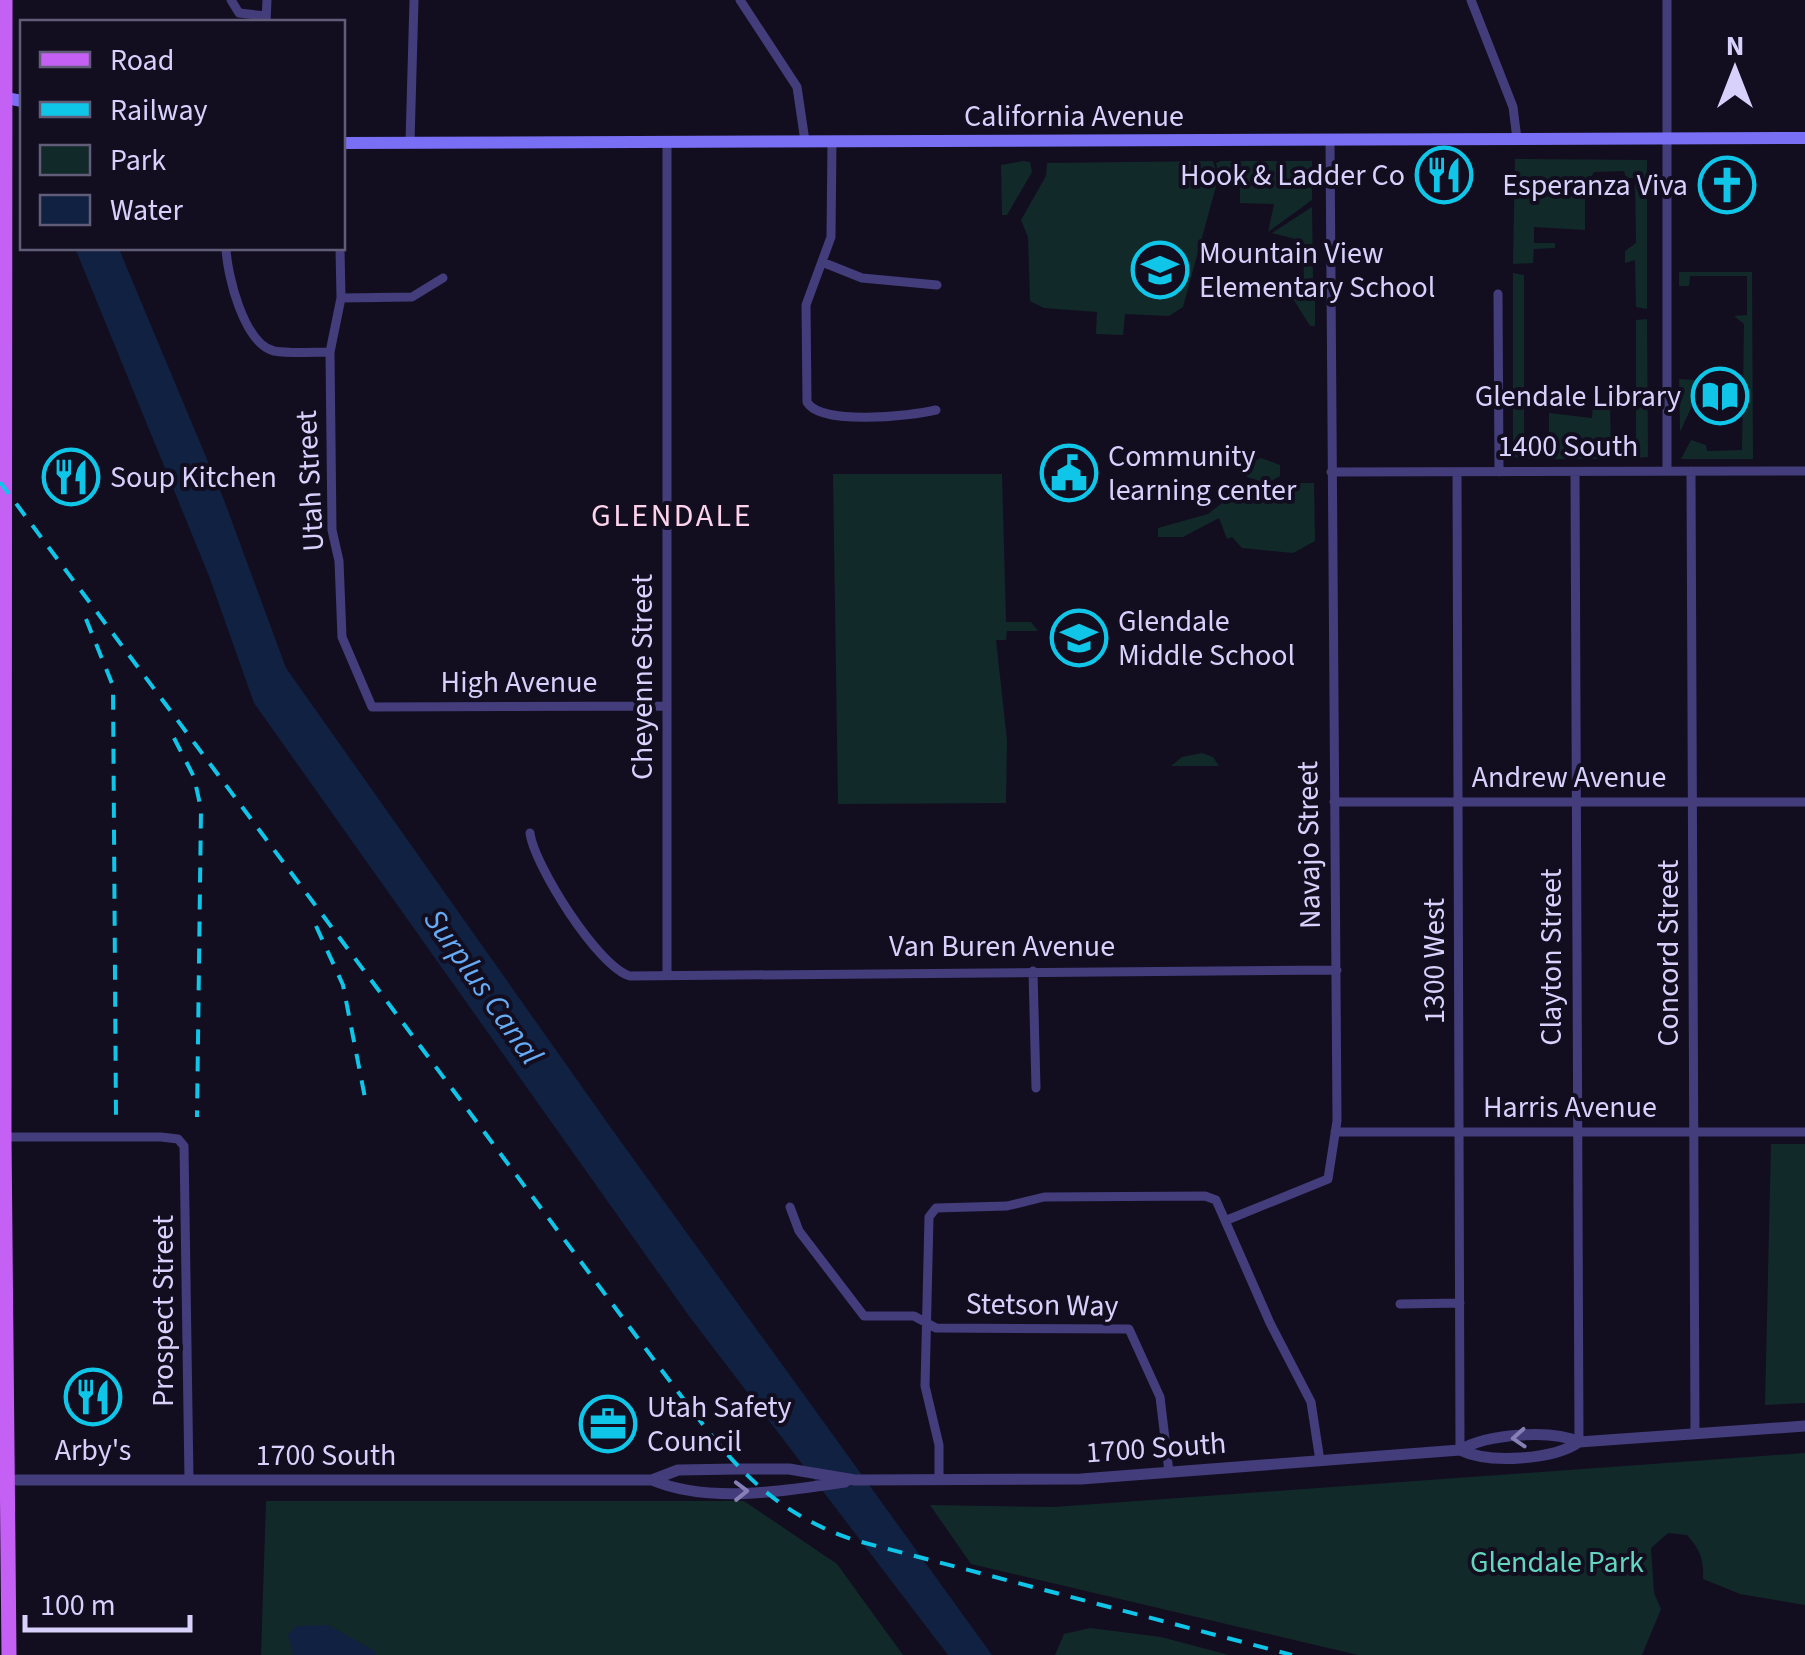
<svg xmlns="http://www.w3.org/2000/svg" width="1805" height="1655" viewBox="0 0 1805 1655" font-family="'Source Sans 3',sans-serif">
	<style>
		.green { fill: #122929 }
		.water { fill: #112142 }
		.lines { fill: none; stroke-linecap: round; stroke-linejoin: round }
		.minor { stroke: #433d7c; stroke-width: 9 }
		.tertiary { stroke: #433d7c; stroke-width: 11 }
		.secondary { stroke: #796ff5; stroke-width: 12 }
		.primary { stroke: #c560f4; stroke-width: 15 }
		.rail { stroke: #10c6e8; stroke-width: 4; stroke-dasharray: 15 12; stroke-linecap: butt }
		.oneway { stroke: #8680b6 }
		.labels { text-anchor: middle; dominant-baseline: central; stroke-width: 8; stroke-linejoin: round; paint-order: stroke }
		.street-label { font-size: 30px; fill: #d8d1fc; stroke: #120e20 }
		.poi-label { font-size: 30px; fill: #d8d1fc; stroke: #120e20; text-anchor: start }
		.park-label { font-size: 30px; fill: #62d6c0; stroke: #120e20 }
		.neighbourhood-label { font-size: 32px; letter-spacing: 2.5px; fill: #fcd3eb; stroke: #120e20 }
		.water-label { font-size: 32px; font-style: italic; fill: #66abf4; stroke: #120e20 }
	</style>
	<rect width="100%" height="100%" fill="#120e20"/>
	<path class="green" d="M1515 159 1647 160V309L1636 307 1635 260 1625 263V251L1636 243 1635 178H1626L1624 171 1594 172 1585 188V230L1534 227V243H1555V248L1534 249 1533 263 1513 264Z
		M1023 161 1030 162 1032 172 1007 215H1002L1001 165Z
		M1213 161 1218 179 1183 307 1169 316 1125 314 1123 335 1096 334 1097 312 1044 308 1030 301 1028 237 1021 220 1046 176 1047 163Z
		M1221 161H1312V200L1268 232 1274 204 1240 203V182L1220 180 1216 163Z
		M1312 207 1313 281H1304L1303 241 1272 233Z
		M1679 272H1752L1753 459H1681L1691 440 1706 445 1707 451 1742 450 1744 324 1734 316 1747 315V276H1690L1689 286H1679Z
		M1513 273 1524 275V447L1534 444 1535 459 1513 457Z
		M1299 285H1315V326H1310L1292 297Z
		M1647 319 1648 457 1625 459V447L1636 438V320Z
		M1679 379 1695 380 1692 406 1680 432Z
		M1604 399 1610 401 1611 459H1549V413L1592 418 1593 405H1604Z
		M1261 458 1280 465V476L1267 483 1247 477V464Z
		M833 474H1002L1006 622H1031L1038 631H1007L1006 640H996L1007 740 1006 803 838 804Z
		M1291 483H1314L1315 541 1293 553 1242 548 1232 537 1227 539 1219 518 1183 537H1158V528L1208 514 1236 492 1266 495Z
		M1202 753 1213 757 1219 766H1171L1182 757Z
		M1771 1144H1805V1403L1765 1405Z
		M1805 1453V1605L1740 1594 1703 1579C1704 1560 1700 1549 1687 1535L1668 1533 1651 1548 1654 1593 1661 1609 1642 1655H1358L971 1564 930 1505 1054 1507Z
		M266 1501H744L837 1564 903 1655H261Z
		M1090 1628 1161 1637 1229 1655H1055L1064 1634Z"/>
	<path class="water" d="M75 248 119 249 224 500 286 668 611 1128 992 1655H948L689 1316 254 703 209 576Z
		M328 1625 375 1651 376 1655H293L288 1635 296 1626Z"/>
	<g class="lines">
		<path class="minor" d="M231 0 239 13 266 16
			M740 0 797 87 805 141
			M1471 0 1513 107 1517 139
			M266 22 267 0
			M832 141 831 237 806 305 807 402C820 426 910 416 936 410
			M410 142 414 0
			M667 142V972
			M226 248C227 275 244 344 274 351 292 354 313 352 330 352
			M340 248 341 298 330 352 332 530 339 561 342 637 372 707 667 706
			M822 262 862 278 937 285
			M1498 294 1499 472
			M341 298 412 297 443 278
			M1667 471V0
			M1691 471 1695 1434
			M1331 472 1805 471
			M1457 472 1460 1450
			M1575 472 1579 1442
			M1334 802H1805
			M530 833C534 865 598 967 630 976L1337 970
			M1033 971 1036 1088
			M1335 1132H1805
			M4 1137H161L178 1139 184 1146 189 1480
			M790 1207 799 1231 864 1316H914L936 1328 1129 1329 1160 1397 1169 1472
			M1227 1220 1328 1179 1337 1121 1330 140
			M1400 1304 1460 1303
			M939 1479V1445L925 1386 929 1217 936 1208 1007 1206 1044 1197 1205 1196 1216 1200 1270 1323 1311 1402 1320 1461"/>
		<path class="tertiary" d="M1460 1450C1489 1464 1553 1460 1579 1442
			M3 1480H652L678 1470 738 1469H789L855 1480 1081 1479 1460 1450C1487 1434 1551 1429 1579 1442L1805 1426
			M652 1480C708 1504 786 1491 845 1482"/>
		<path class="secondary" d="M0 97 22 101
			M342 143 1805 138"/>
		<path class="primary" d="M5 0 4 1137 9 1655"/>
		<path class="rail" d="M0 482 666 1376C723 1451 760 1508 854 1540L1292 1655
			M86 619 113 686 116 1119
			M174 738 194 777 201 809 197 1117
			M316 926 343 985 366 1103"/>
	</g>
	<defs><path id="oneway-chevron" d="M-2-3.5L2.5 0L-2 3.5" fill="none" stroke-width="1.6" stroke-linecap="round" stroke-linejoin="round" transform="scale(2.5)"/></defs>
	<g class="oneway">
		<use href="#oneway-chevron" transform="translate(1519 1438) rotate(176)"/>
		<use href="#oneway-chevron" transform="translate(741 1491) rotate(-1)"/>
	</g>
	<defs>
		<g id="restaurant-ring" transform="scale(2.875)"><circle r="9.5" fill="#120e20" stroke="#10c6e8" stroke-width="1.5"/><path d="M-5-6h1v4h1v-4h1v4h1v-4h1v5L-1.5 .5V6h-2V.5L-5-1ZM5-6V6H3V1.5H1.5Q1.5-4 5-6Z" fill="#10c6e8"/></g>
		<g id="church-ring" transform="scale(2.875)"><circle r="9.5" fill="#120e20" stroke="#10c6e8" stroke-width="1.5"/><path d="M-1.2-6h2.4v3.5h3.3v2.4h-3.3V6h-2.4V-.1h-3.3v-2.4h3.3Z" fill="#10c6e8"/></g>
		<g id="school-ring" transform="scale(2.875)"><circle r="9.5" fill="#120e20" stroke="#10c6e8" stroke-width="1.5"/><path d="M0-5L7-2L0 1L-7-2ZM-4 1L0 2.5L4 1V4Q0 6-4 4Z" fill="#10c6e8"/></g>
		<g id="library-ring" transform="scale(2.875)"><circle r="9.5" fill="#120e20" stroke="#10c6e8" stroke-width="1.5"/><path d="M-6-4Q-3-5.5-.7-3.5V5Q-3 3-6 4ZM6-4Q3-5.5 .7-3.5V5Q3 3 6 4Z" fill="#10c6e8"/></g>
		<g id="civic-ring" transform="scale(2.875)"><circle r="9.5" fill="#120e20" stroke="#10c6e8" stroke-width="1.5"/><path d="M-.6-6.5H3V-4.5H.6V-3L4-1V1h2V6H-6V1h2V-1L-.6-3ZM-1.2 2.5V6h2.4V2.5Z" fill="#10c6e8"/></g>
		<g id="office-ring" transform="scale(2.875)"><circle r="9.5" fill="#120e20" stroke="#10c6e8" stroke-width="1.5"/><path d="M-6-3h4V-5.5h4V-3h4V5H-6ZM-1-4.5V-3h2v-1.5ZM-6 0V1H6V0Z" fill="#10c6e8"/></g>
	</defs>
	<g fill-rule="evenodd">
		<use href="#restaurant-ring" x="1444" y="175"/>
		<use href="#church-ring" x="1727" y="185"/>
		<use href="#school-ring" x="1160" y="270"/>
		<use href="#library-ring" x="1720" y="396"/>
		<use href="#civic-ring" x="1069" y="473"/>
		<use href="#restaurant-ring" x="71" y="477"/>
		<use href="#school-ring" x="1079" y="638"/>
		<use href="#restaurant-ring" x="93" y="1397"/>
		<use href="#office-ring" x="608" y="1424"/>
	</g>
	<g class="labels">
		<g class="street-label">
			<text x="1074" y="116">California Avenue</text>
			<text x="1568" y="446">1400 South</text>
			<text transform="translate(310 481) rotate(-93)">Utah Street</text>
			<text transform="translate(642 677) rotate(-90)">Cheyenne Street</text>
			<text x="519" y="682">High Avenue</text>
			<text x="1569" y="777">Andrew Avenue</text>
			<text transform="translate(1309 845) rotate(-91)">Navajo Street</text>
			<text x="1002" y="946">Van Buren Avenue</text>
			<text transform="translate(1668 953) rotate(-90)">Concord Street</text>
			<text transform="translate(1551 957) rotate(-90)">Clayton Street</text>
			<text transform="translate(1434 961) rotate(-90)">1300 West</text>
			<text x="1570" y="1107">Harris Avenue</text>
			<text transform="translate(1042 1305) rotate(1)">Stetson Way</text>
			<text transform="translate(163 1311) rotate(-90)">Prospect Street</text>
			<text transform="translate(1156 1448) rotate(-4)">1700 South</text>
			<text x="326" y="1455">1700 South</text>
		</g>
		<g class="poi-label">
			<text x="1405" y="175" text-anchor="end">Hook &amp; Ladder Co</text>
			<text x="1688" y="185" text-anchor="end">Esperanza Viva</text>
			<text x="1199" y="253">Mountain View<tspan x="1199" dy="34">Elementary School</tspan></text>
			<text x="1681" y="396" text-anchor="end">Glendale Library</text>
			<text x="1108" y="456">Community<tspan x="1108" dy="34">learning center</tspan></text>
			<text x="110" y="477">Soup Kitchen</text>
			<text x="1118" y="621">Glendale<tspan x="1118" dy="34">Middle School</tspan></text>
			<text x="647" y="1407">Utah Safety<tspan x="647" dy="34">Council</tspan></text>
			<text x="93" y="1450" text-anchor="middle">Arby's</text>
		</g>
		<g class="park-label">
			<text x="1557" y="1562">Glendale Park</text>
		</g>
		<g class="neighbourhood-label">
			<text x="672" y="516">GLENDALE</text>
		</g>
		<g class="water-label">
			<text transform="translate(483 987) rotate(55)">Surplus Canal</text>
		</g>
	</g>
	<rect x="20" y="20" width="325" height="230" fill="#120e20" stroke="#615c78" stroke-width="2.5"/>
	<rect x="40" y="52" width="50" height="15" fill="#c560f4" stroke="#615c78" stroke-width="2.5"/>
	<text x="110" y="70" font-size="30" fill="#d8d1fc">Road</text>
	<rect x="40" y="102" width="50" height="15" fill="#10c6e8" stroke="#615c78" stroke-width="2.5"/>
	<text x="110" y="120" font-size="30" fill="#d8d1fc">Railway</text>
	<rect x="40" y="145" width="50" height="30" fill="#122929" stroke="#615c78" stroke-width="2.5"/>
	<text x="110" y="170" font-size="30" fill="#d8d1fc">Park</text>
	<rect x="40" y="195" width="50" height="30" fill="#112142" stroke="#615c78" stroke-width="2.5"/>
	<text x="110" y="220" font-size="30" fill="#d8d1fc">Water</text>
	<g transform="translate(1735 70)" stroke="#120e20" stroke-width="8" paint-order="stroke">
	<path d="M0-8L18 38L0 25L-18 38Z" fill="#d8d1fc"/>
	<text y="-15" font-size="28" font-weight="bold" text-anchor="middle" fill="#d8d1fc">N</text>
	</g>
	<path d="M25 1615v15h165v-15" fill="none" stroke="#d8d1fc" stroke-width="5"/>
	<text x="40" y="1615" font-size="30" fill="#d8d1fc" stroke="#120e20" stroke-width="8" paint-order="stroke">100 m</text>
</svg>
